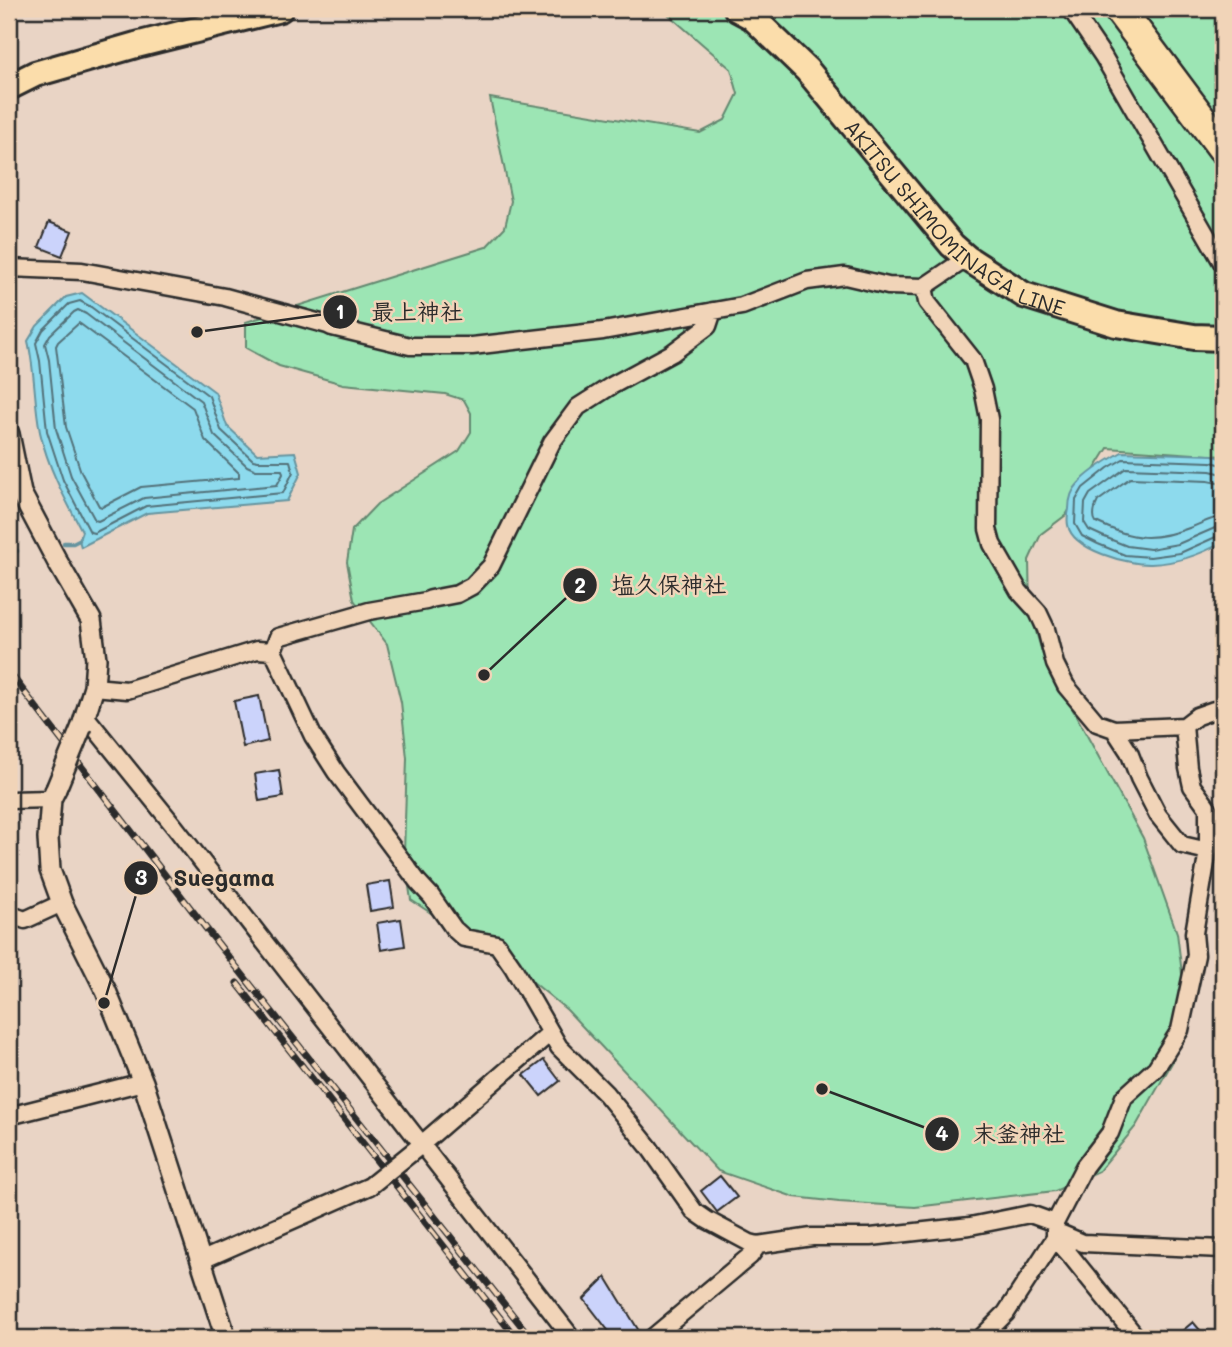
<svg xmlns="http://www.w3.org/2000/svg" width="1232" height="1347" viewBox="0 0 1232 1347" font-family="Mali,'Klee One',sans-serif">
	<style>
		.green { fill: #9ce5b4; stroke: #648870; stroke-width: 2 }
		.water { fill: #8ddaed; stroke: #66949f; stroke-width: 2 }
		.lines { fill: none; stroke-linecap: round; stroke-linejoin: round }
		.shore { stroke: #527179; stroke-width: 2 }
		.stream { stroke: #66949f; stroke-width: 4.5 }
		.building { fill: #cbd3fb; stroke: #2b2b2b; stroke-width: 2 }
		.minor-casing { stroke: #2b2b2b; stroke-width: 21 }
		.tertiary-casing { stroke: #2b2b2b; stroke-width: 24 }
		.primary-casing { stroke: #2b2b2b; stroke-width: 30 }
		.motorway-casing { stroke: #2b2b2b; stroke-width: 35 }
		.minor { stroke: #f1d4b8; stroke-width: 16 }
		.tertiary { stroke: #f1d4b8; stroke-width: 19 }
		.primary { stroke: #fbddab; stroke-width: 24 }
		.motorway { stroke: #fbddab; stroke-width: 30 }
		.rail-casing { stroke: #2b2b2b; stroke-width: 7 }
		.rail { stroke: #f1d4b8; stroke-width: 4.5; stroke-dasharray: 13; stroke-linecap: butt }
		.minor-bridge-casing { stroke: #2b2b2b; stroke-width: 21; stroke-linecap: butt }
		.tertiary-bridge-casing { stroke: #2b2b2b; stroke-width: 24; stroke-linecap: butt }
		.minor-bridge { stroke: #f1d4b8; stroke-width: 16 }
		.tertiary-bridge { stroke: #f1d4b8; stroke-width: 19 }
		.labels { text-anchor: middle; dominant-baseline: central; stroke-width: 5; stroke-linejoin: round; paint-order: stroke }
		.street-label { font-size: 21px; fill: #2b2b2b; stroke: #f1d4b8 }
		.leader { fill: none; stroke: #2b2b2b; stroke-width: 2.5 }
		.callout-dot { fill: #2b2b2b; stroke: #f1d4b8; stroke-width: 2.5 }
		.mark-label { font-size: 21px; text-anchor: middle; font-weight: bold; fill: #fff }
		.callout-label { font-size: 23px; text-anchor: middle; font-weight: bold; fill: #2b2b2b; stroke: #f1d4b8; stroke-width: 5; stroke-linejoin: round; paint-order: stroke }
	</style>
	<rect width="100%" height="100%" fill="#e9d4c5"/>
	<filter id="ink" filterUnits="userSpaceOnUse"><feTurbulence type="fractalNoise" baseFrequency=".0143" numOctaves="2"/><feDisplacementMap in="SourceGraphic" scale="14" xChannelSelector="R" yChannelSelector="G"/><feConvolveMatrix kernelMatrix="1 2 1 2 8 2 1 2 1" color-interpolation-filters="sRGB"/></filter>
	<g filter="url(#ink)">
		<path class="green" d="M662 9H1223V456L1108 448 1066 515 1041 534 1029 560 1030 611 1043 655 1143 838 1177 933 1184 990 1173 1061 1136 1126 1099 1171 1055 1191 915 1207 839 1202 794 1197 718 1171 567 1010 522 973 411 900 404 853 407 758 401 702 387 644 354 600 347 562 352 530 377 504 459 451 471 432V413L464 400 445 394 343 384 279 366 246 348V322L486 247 505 227 511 201 490 98 700 133 725 120 738 94 731 69Z"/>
		<path class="water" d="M82 293 215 392 227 426 257 454 295 452 301 473 287 501 147 513 81 547 79 540 82 531C65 499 48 468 40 432 34 402 35 371 28 341L37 326 66 297Z
			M1122 452 1213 455 1223 459V542C1202 554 1176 563 1151 564 1129 565 1072 550 1068 525 1067 520 1068 513 1069 509 1069 499 1071 491 1078 484 1088 472 1108 460 1122 452Z"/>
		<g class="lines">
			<path class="shore" d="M80 301 91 307 209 396 221 430 253 460 258 461H290L293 472 283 493 146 506 94 533 90 532 63 480 47 431 40 361 36 343 43 330 69 304Z
				M78 310 86 314 201 401 214 435 247 466 256 470H282L283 474 277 485 144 498 98 521 95 520 71 476 56 429 49 360 45 344 50 335 74 312Z
				M79 323 193 408 205 440 239 473V478L141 487 102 507 99 506 81 472 66 427 56 346 58 342Z
				M1223 465 1211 462 1123 459 1108 468 1083 488 1076 500 1075 524 1082 536 1098 544 1125 555 1150 557 1180 553 1218 536H1223
				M1223 474 1210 471 1126 468 1090 494 1085 503 1084 522 1089 530 1102 536 1127 546 1150 549 1178 544 1215 528 1223 527
				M1223 484 1208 481 1130 478 1098 501C1095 506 1092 517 1096 522 1133 540 1153 542 1192 527 1203 523 1212 517 1223 517"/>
			<path class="stream" d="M64 543H73L79 540
				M9 553 17 551"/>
		</g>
		<path class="building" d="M49 222 72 231 62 256 39 247Z
			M259 696 268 741 243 747 234 701Z
			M279 770 283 797 259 801 255 774Z
			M390 881 394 907 370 911 366 885Z
			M401 919 405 946 381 950 377 923Z
			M544 1060 560 1081 541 1096 524 1075Z
			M720 1176 737 1197 717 1212 701 1191Z
			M606 1277 639 1331 630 1338H614L584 1299Z
			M1193 1322 1206 1337 1174 1338Z"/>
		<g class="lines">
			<g class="minor-casing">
				<path id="minor" d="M1071 9 1103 56 1223 264
					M9 268 82 271 225 297 328 325 332 327 410 346H472L603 331 742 306 807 281 845 276 888 286 924 287 967 258
					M924 287 927 302 973 360 983 389 989 419 988 529 992 544 1019 591 1038 612 1046 629 1055 664 1066 686 1097 723 1114 729 1184 726 1197 716 1214 710 1223 711
					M713 311 708 326 672 353 611 386 578 407 552 442 491 566 472 586 457 594 431 599 426 601 369 611 278 637 273 651 313 736 336 772 418 882 431 896 454 929 464 938 497 944 513 967 559 1047 606 1094 649 1147 694 1211 707 1220 750 1243 758 1245 812 1237H871L970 1226 1030 1214 1055 1223
					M94 687 127 690 257 650 273 651
					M86 717 175 827 572 1338
					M1114 729 1129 752 1139 778 1158 815 1182 845 1208 851
					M9 800 51 799
					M9 914 25 920 62 903
					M9 1116 143 1082
					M416 1149 550 1033
					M1055 1238 1062 1234 1083 1243 1223 1249
					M1055 1238 1070 1255 1137 1338
					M200 1261 370 1186
					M652 1338 750 1256 758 1245
					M981 1338 1006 1313 1055 1238V1223L1084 1167 1110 1133 1124 1097 1156 1068 1180 1030 1196 955 1194 933 1208 851V808L1192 786 1188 768 1184 726"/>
			</g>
			<g class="tertiary-casing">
				<path id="tertiary" d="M9 434 21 493 57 561 91 620 96 659 94 687 82 726
					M56 789 51 799 48 838 50 870 62 903 106 991 143 1082 226 1338"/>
			</g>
			<g class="primary-casing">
				<g id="primary">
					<path id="s1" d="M737 9 752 17 807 70 952 245 967 258 1024 295 1116 324 1194 337 1223 338"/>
					<path d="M9 87 35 74 136 45 280 9"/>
				</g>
			</g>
			<g class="motorway-casing">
				<path id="motorway" d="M1119 9 1223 148"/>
			</g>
			<use href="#minor" class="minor"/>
			<use href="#tertiary" class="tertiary"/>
			<use href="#primary" class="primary"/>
			<use href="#motorway" class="motorway"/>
			<g class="rail-casing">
				<path id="rail" d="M9 672 208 931 531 1338
					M237 983 516 1338"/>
			</g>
			<use href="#rail" class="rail"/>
			<g class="minor-bridge-casing">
				<path id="minor-bridge" d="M370 1186 416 1149"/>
			</g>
			<g class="tertiary-bridge-casing">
				<path id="tertiary-bridge" d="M56 789 82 726"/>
			</g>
			<use href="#minor-bridge" class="minor-bridge"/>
			<use href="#tertiary-bridge" class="tertiary-bridge"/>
		</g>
	</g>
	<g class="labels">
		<g class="street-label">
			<text stroke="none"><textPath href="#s1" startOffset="306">AKITSU SHIMOMINAGA LINE</textPath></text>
		</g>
	</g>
	<path class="leader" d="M197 332L340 312M484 675L580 585M104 1003L141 878M822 1089L942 1134"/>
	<g class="callout-dot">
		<circle cx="197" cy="332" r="7"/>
		<circle cx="484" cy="675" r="7"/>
		<circle cx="104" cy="1003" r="7"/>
		<circle cx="822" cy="1089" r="7"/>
		<circle cx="340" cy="312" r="18"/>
		<circle cx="580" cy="585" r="18"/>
		<circle cx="141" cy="878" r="18"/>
		<circle cx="942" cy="1134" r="18"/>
	</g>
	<g class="mark-label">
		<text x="340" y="319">1</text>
		<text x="580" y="593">2</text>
		<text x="141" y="885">3</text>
		<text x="942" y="1141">4</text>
	</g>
	<g class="callout-label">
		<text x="417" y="320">最上神社</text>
		<text x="669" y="593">塩久保神社</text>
		<text x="224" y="886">Suegama</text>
		<text x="1019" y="1142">末釜神社</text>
	</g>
	<rect width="1232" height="1347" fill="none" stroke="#f1d4b8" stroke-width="35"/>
	<rect x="18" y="18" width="1197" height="1312" fill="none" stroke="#2b2b2b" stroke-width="2.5" filter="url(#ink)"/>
</svg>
